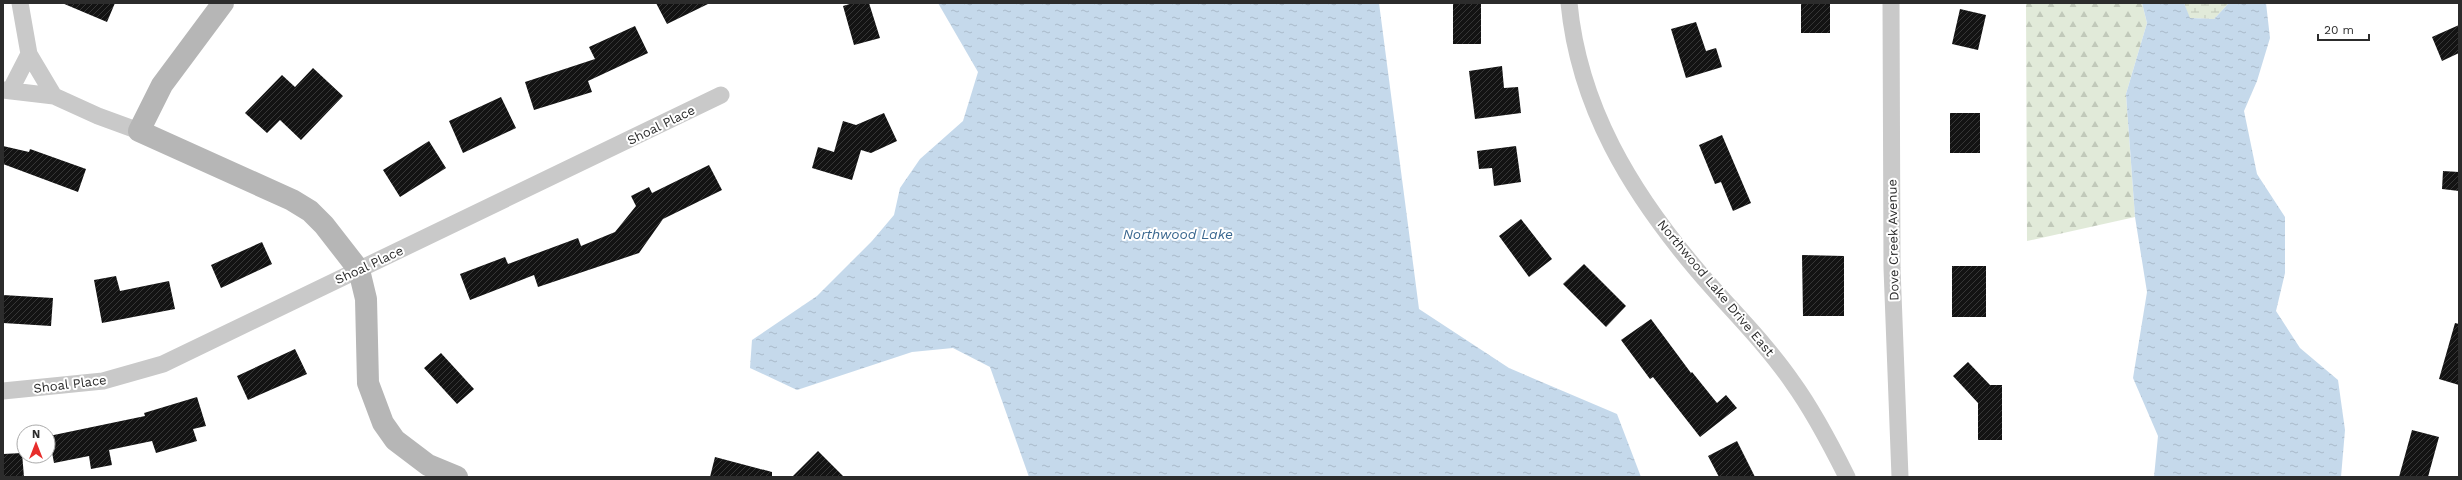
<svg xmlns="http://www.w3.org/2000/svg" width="2462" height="480" viewBox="0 0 2462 480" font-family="'Work Sans',sans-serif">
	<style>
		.forest { fill: url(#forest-firs) }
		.wetland { fill: url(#wetland-marsh) }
		.water { fill: url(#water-ripples) }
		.building { fill: url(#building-hatch) }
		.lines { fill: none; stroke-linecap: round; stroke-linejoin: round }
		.street { stroke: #c9c9c9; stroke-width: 17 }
		.secondary { stroke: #b6b6b6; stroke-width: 22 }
		.labels { text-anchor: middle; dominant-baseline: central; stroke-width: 4; stroke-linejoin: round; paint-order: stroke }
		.street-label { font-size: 13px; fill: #2c2c2c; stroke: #fff }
		.water-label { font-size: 14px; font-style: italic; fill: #3a678f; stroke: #fff }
	</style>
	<defs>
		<pattern id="forest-firs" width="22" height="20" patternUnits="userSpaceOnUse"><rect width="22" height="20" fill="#e1ead9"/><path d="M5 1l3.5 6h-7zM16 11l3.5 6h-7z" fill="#c1c9ba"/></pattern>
		<pattern id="wetland-marsh" width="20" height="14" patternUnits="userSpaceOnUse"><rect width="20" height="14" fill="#e1ead9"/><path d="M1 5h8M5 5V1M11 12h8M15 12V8" fill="none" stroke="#c1c9ba"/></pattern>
		<pattern id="water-ripples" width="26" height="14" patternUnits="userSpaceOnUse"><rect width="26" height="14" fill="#c5d9eb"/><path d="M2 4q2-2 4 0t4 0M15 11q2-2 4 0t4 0" fill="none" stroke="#a9baca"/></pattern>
		<pattern id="building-hatch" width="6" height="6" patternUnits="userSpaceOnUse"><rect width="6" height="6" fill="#131313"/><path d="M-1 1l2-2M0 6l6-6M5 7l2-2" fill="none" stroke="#363636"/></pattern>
	</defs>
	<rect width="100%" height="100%" fill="#fff"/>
	<path class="forest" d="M2026 3H2142L2147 23 2126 94 2135 217 2027 241Z"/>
	<path class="wetland" d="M2184 3H2229L2214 19 2189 18Z"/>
	<path class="water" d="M938 3H1379L1419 309 1509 368 1617 414 1641 477H1029L990 367 953 348 912 352 797 390 750 368 752 340 817 296 872 241 894 215 900 188 920 159 963 121 978 72Z
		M2142 3H2184L2190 18 2214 19 2229 3H2266L2270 38 2257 81 2244 111 2257 174 2285 217V273L2276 311 2300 348 2338 380 2345 430 2341 477H2154L2158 436 2133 378 2147 292 2135 217 2126 94 2147 23Z"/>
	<path class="building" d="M62 3H115L107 22Z
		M656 3H710L667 24Z
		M853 3H869L880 38 854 45 843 6Z
		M1453 3H1481V44H1453Z
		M1801 3H1830V33H1801Z
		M1960 9 1986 15 1978 50 1952 44Z
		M1696 22 1706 51 1716 48 1722 67 1686 78 1671 29Z
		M2459 25V53L2442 61 2432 37Z
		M635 26 648 53 588 81 592 92 534 110 525 82 595 59 589 47Z
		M1502 66 1504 88 1518 87 1521 113 1475 119 1469 71Z
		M313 68 343 96 301 140 280 120 267 133 245 113 282 75 295 87Z
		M501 97 516 128 463 153 449 121Z
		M884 113 897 141 871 153 861 150 852 180 812 168 818 147 834 152 843 121 856 125Z
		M1950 113H1980V153H1950Z
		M1722 135 1751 203 1733 211 1721 182 1715 184 1699 145Z
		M429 141 446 168 400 197 383 170Z
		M3 146 29 152 30 149 86 169 78 192 3 164Z
		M1516 146 1521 182 1494 186 1492 168 1479 169 1477 151Z
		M709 165 722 190 663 219 639 253 538 287 534 275 470 300 460 274 505 257 508 264 578 238 581 246 615 232 636 206 631 196 649 187 652 193Z
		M2443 171 2459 172V191L2442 189Z
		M1521 219 1552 259 1529 277 1499 236Z
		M262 242 272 264 221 288 211 265Z
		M1802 255 1844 256V316H1803Z
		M1584 264 1626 306 1606 327 1563 284Z
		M1952 266H1986V317H1952Z
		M116 276 120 291 169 281 175 309 102 323 94 280Z
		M3 295 53 298 51 326 3 323Z
		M1651 319 1691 373 1692 372 1717 403 1726 395 1737 408 1700 437 1653 377 1650 379 1621 340Z
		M2455 323 2459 324V385L2439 379Z
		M295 349 307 374 248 400 237 376Z
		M441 353 474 389 457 404 424 368Z
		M1968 362 1990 385H2002V440H1978V403L1953 376Z
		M197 397 206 426 193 429 197 441 156 453 152 441 109 450 112 465 91 469 89 456 54 463 49 436 145 416 144 413Z
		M2412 430 2439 437 2428 477H2399Z
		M1737 441 1755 477H1719L1708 456Z
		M818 451 844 477H792Z
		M22 453 24 477H3V454Z
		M715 457 772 472V477H710Z"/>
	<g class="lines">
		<path class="street" d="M20 3 29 54 54 96
			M1569 3C1579 107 1631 192 1697 270 1729 308 1765 342 1793 383 1814 412 1831 445 1847 477
			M1891 3 1892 268 1900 477
			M3 90 54 96 98 116 139 131
			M10 91 29 54
			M3 391 103 381 163 364 721 95"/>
		<path class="secondary" d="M223 3 162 85 139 131 292 200 310 211 324 225 359 270 366 299 368 383 383 423 395 440 428 465 457 477"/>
	</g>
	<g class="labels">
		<g class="street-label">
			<text transform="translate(661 125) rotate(-26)">Shoal Place</text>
			<text transform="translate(1893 240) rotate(-91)">Dove Creek Avenue</text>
			<text transform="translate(369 265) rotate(-25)">Shoal Place</text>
			<text transform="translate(1716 288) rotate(50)">Northwood Lake Drive East</text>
			<text transform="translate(70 384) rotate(-7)">Shoal Place</text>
		</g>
		<g class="water-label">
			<text x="1178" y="234">Northwood Lake</text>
		</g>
	</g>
	<rect width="2462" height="480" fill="none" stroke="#2c2c2c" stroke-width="8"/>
	<g transform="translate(36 444)"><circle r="19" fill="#ffffff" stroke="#ababab"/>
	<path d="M0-3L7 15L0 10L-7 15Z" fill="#e72d2b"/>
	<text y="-6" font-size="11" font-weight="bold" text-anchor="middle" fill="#2c2c2c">N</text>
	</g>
	<path d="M2318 34v6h51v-6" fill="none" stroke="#2c2c2c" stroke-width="2"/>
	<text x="2324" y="34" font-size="12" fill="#2c2c2c" stroke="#ffffff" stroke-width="3" paint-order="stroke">20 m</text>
</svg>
